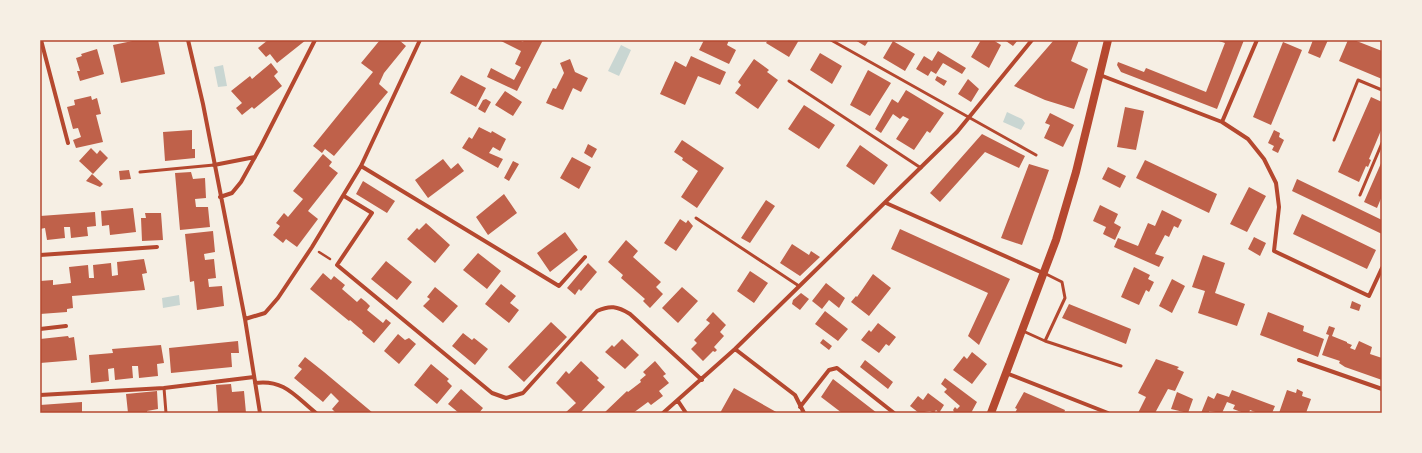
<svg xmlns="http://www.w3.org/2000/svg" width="1422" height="453" viewBox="0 0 1422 453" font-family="'Space Grotesk',sans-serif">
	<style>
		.water { fill: #c9d6d2 }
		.building { fill: #bf614a }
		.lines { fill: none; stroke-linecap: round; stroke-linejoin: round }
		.path { stroke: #b5482f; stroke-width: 2.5 }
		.service { stroke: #b5482f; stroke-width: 3 }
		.minor { stroke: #b5482f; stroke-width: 4 }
		.secondary { stroke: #b5482f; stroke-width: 8 }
		.neatline { fill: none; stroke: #b5482f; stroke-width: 1.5 }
	</style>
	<rect width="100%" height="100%" fill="#f6efe4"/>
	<path class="water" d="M621 45 631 50 619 76 608 71Z
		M223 65 227 86 218 87 214 67Z
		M1007 112 1022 119 1025 123 1021 130 1003 122Z
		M179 295 180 305 163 308 162 298Z"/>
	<path class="building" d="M137 40H158L165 74 121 83 113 45Z
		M268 40H306L277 63 270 54 266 57 258 48Z
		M380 40H399L406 46 384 73 379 84 388 92 334 156 325 149 322 153 313 146 373 72 361 63Z
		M499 40H519L523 42 524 40H543L517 91 487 77 491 68 514 80 521 67 515 64 521 51Z
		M704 40H729L727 45 736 50 729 64 699 50Z
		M768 40H799L789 57 766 43Z
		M855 40H869L865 46Z
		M981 40H993L1001 45 989 68 971 57Z
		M1007 40H1018L1013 46 1006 41Z
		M1054 40H1079L1071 61 1088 69 1074 109 1045 100 1014 86Z
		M1216 40H1244L1217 109 1121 72 1117 65 1118 62 1144 72 1146 68 1206 92 1225 43Z
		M1313 40H1328L1320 58 1308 53Z
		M1348 40H1354L1382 51V79L1339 61Z
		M893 41 915 54 905 71 883 58Z
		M1283 42 1302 50 1271 125 1253 117Z
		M97 49 104 74 80 81 77 71H80L76 58 82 56 81 54Z
		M938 51 966 68 962 74 943 63 936 74 931 71 928 76 916 69 924 56 932 61Z
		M820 53 842 66 832 84 810 70Z
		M691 56 726 72 720 85 698 76 685 105 660 94 675 61 686 67Z
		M570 59 575 72 588 78 581 92 573 88 563 110 546 103 553 88 556 89 564 73 560 63Z
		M754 59 769 70 767 72 778 80 758 109 735 93 741 85 738 82Z
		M271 63 278 72 274 76 282 86 254 109 252 107 242 115 236 108 242 103 231 91 250 76 252 79Z
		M868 70 891 83 870 116 850 105Z
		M461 75 486 88 476 107 450 93Z
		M937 76 947 81 944 86 935 80Z
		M968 79 979 89 971 102 958 94Z
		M906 90 944 113 930 133 927 131 914 150 896 139 909 119 903 116 900 119 893 114 881 133 875 129 892 99 898 103Z
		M505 91 522 102 513 116 495 105Z
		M91 96 92 100 97 98 101 114 96 115 103 142 76 148 73 140 81 137 78 128 73 129 67 107 75 105 74 100Z
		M1371 97 1382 102V128L1369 159 1371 160 1368 167 1366 166 1359 182 1338 172Z
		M486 99 491 102 485 113 478 109 483 100Z
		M804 105 835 125 819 149 788 129Z
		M1125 107 1144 111 1136 150 1117 147Z
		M1050 113 1074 125 1063 147 1044 138 1050 125 1045 123Z
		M479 127 491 133 492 131 506 139 500 151 493 147 489 153 503 159 498 168 462 148 469 137 472 139Z
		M192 130V149H195V158L165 161 163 132Z
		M1274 130 1280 133 1279 137 1284 140 1278 153 1272 150 1274 146 1268 143Z
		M982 134 1025 156 1019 168 985 152 940 202 930 193Z
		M682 140 724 168 697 208 681 197 698 171 682 160 683 158 674 152Z
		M588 144 597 149 592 158 584 153Z
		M860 145 888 165 874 185 846 166Z
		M91 148 97 154 100 150 108 158 93 174 79 161Z
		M323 154 332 162 329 166 338 173 308 211 318 219 297 247 286 239 283 243 273 235 280 226 276 223 284 213 288 217 303 199 293 191Z
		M572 157 591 167 579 189 560 178Z
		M443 159 451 169 458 163 464 171 428 198 415 180Z
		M1145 160 1217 194 1209 213 1136 178Z
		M513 161 519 164 509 181 504 178Z
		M1382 161V196L1377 208 1364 202Z
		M1029 164 1049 170 1022 245 1001 238Z
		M1108 167 1126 176 1120 188 1102 179Z
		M129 170 131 179 120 180 119 171Z
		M191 172 193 179 205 178 206 198 195 199 196 207H208L210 227 180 230 175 173Z
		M92 174 103 184 100 187 86 181Z
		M1297 179 1382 220V234L1292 191Z
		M363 181 395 201 387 213 356 194Z
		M1249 187 1266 196 1247 232 1230 224Z
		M504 194 517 213 488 235 476 217Z
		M766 200 775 206 750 243 741 238Z
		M1100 205 1118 214 1114 223 1121 227 1115 240 1103 234 1106 227 1093 221Z
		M133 208 136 232 110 235 109 225 102 226 101 211Z
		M1162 210 1182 220 1178 228 1174 226 1169 237 1165 235 1155 254 1164 257 1159 267 1114 247 1118 238 1138 246 1148 223 1155 226Z
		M95 212 96 226 87 227 88 236 71 238 70 227H64L65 238 47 240 45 228 40 229V216Z
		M145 213H161L163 240 142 241 141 218H146Z
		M1302 214 1376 250 1367 269 1293 234Z
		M680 219 686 223 688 220 693 226 676 251 664 243Z
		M426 223 450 245 435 263 407 239 417 228 419 230Z
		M900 229 1010 279 979 345 968 336 988 293 891 249Z
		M213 231 215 252 204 254 205 260 214 259 216 278 208 279 209 287 222 286 224 306 197 310 194 281 190 282 185 234Z
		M565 232 578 250 550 272 537 253Z
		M1254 237 1266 243 1260 256 1248 249Z
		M626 240 638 251 633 257 661 282 656 287 663 294 650 308 643 301 645 299 621 278 623 275 608 262Z
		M792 244 809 255 811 251 820 257 800 276 780 263Z
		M478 253 501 271 487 289 463 270Z
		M1203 255 1225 263 1215 293 1245 304 1237 326 1198 313 1205 291 1192 287Z
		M144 259 147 273 142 274 145 290 72 296 73 308 67 309V312L40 314V281L53 280V285L71 283 69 267 88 265 89 278H94L93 265 111 263 112 276 118 275 117 262Z
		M386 261 412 282 397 300 371 279Z
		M588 263 597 272 581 291 579 289 575 295 567 288Z
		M1134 267 1150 275 1148 279 1154 282 1149 292 1146 290 1139 305 1121 297Z
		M750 271 768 283 754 303 737 291Z
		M323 273 331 280 334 276 345 285 342 289 349 295 357 302 361 298 366 302 370 306 367 310 383 323 386 319 391 323 374 343 362 333 363 331 350 320 349 321 310 289Z
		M873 274 891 288 869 316 851 302 856 296 857 297Z
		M1172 279 1185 286 1172 313 1159 306Z
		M826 283 845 298 839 308 829 300 822 309 812 301Z
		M501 284 516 296 510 303 519 310 509 323 485 304Z
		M435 287 458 306 443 323 423 306 430 299 427 297Z
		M682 287 698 301 678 323 662 308Z
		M801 293 809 299 800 310 792 304 793 300Z
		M1352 301 1361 305 1359 311 1350 308Z
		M1069 304 1131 329 1126 344 1062 318Z
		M825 311 848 329 838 341 815 324Z
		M713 312 726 325 720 332 724 336 714 347 717 350 715 352 713 351 703 361 691 349 697 343 694 340 710 323 706 320Z
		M1268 312 1304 326 1303 331 1324 339 1318 357 1260 335Z
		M551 322 567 337 524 382 508 367Z
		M878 323 896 337 889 346 886 344 879 353 861 340 869 330 871 332Z
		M1329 326 1335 328 1332 336 1347 342V343L1352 345 1350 348 1355 350 1359 341 1372 347 1370 354 1382 358V380L1345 367 1339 363 1340 361 1322 355 1329 335 1326 334Z
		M463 333 472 340 474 338 488 349 475 365 452 346Z
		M398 334 405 340 409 338 416 344 399 364 384 351Z
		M68 336 69 338 74 337 77 360 40 363V339Z
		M622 339 639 355 625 369 605 352 612 345 614 347Z
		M823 339 832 346 829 350 820 343Z
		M238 341 239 353H231L232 367 171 373 169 348Z
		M161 345 164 363 157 364 158 376 139 378 138 366H132L133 378 115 380 114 368 108 369 109 381 91 383 89 355 113 353 112 349Z
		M972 352 987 364 972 384 953 370 964 356 967 359Z
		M305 357 324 372 373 413H336L332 409 339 401 331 393 323 402 294 378 302 369 298 366Z
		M1156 359 1179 367 1177 369 1184 372 1175 391 1168 389 1155 413H1138L1146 397 1138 393Z
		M865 360 893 382 888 389 860 367Z
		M581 361 599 378 597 380 605 387 580 413H565L576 403 556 383 566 371 569 374Z
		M655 361 666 374 663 376 669 383 659 391 663 396 651 405 648 402 633 413H604L627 391 628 392 641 382 640 380 646 375 643 372Z
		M431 364 449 379 447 381 452 386 437 404 414 385Z
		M945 378 977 402 971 413H955L953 410 955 407 957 409 960 406 944 392 947 389 941 384Z
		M833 379 877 413H842L821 397Z
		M231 384 232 392 244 391 246 413H218L216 385Z
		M734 388 778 413H720Z
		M461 389 483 408 479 413H459L448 404Z
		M1297 389 1303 392 1302 396 1311 399 1306 413H1279L1287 390 1296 393Z
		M1232 390 1275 406 1272 413H1258L1250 410 1249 413H1244L1233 409 1235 405 1227 402 1222 413 1209 411V413H1201L1208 396 1214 399 1217 393 1229 397Z
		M157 391 158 409 147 411V413H128L126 394Z
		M1024 392 1065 410 1064 413H1015L1017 409 1015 408Z
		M1177 392 1193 399 1188 413 1171 409Z
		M928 393 944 405 939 413 936 410 934 413 930 411 919 413 910 406 918 396 923 400Z
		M82 402V413H40V405Z"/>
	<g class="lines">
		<path class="path" d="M319 252 330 259"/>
		<path class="service" d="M831 40 1036 155
			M789 81 921 168
			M1334 140 1358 80 1382 90
			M140 172 214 165
			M1360 195 1382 143
			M696 218 799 286
			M1044 273 1062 282 1065 298 1045 341
			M1023 331 1045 341 1121 366
			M164 388 166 413"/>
		<path class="minor" d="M41 40 68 143
			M188 40 203 104 245 319 260 413
			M1100 75 1222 122 1248 139 1264 159 1276 183 1279 207 1274 251 1369 296 1382 268
			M1222 122 1257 40
			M214 165 255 157
			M361 166 559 286 585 257
			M344 196 372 213 337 265 492 393 506 398 523 393 597 311C610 305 617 306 630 314L702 380
			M220 197 232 193 241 182 261 146 315 40
			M886 203 1043 273
			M40 255 157 247
			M245 319 265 313 278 298 312 247 361 166 420 40
			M40 329 66 326
			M735 349 795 395 804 413
			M1299 360 1382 389
			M1006 373 1108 413
			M255 383C284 379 295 396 316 413
			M40 395 164 388 254 377
			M678 401 686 413
			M800 407 829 370 837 368 894 413
			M663 413 735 349 957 132 1032 40"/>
		<path class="secondary" d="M991 413 1056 240 1076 172 1108 40"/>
	</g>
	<rect width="1422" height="453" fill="none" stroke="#f6efe4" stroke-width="82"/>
	<rect x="41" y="41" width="1340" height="371" class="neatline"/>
</svg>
